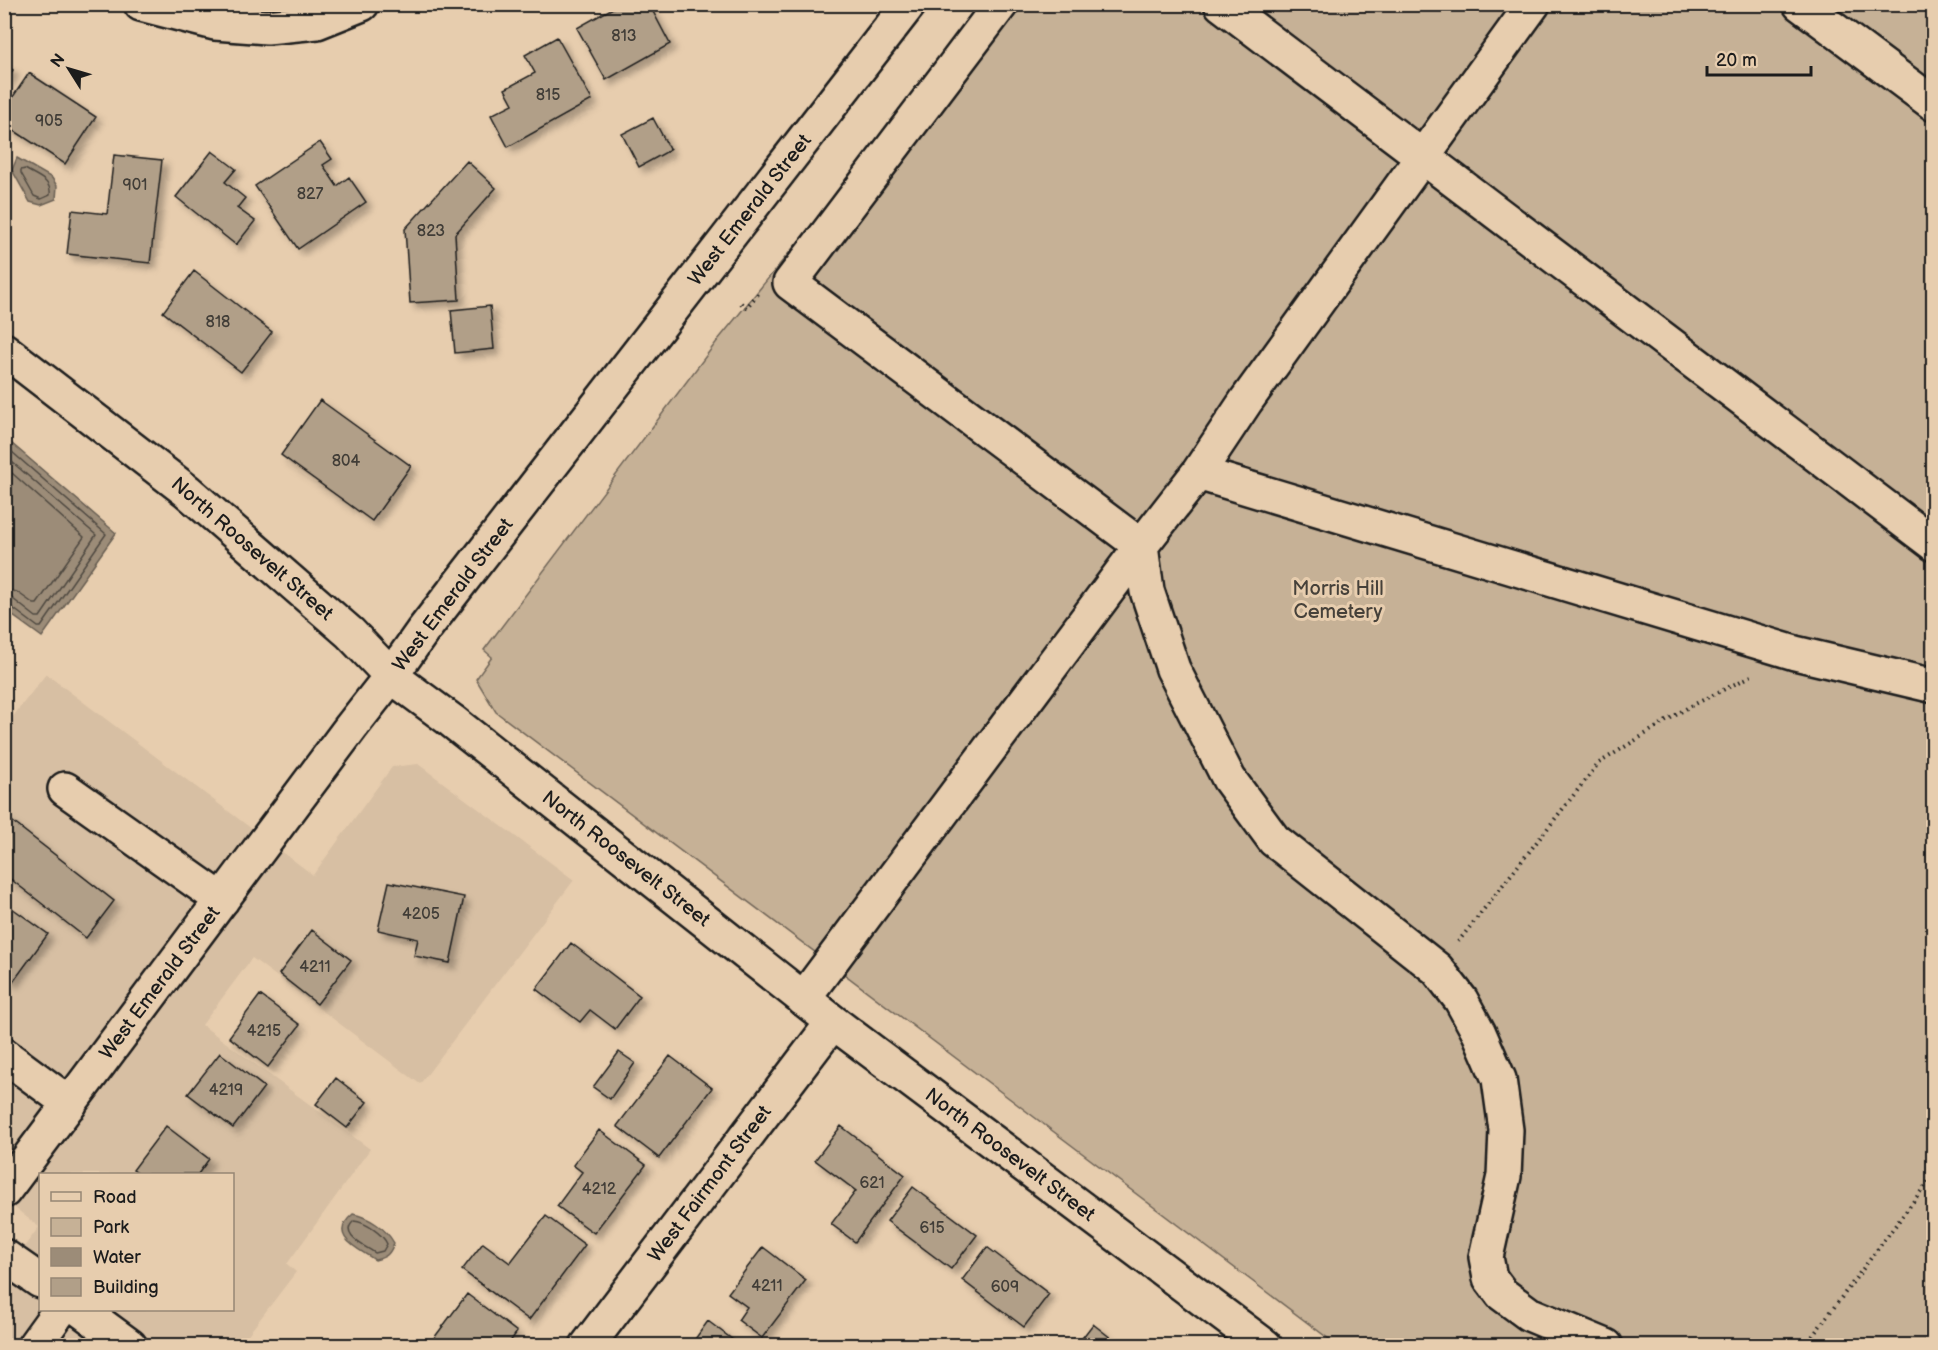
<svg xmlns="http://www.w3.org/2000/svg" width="1938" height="1350" viewBox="0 0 1938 1350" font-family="'Balsamiq Sans',sans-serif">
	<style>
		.built { fill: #d7bfa3; fill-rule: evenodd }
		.green { fill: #c6b196; stroke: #716659; stroke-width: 1.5 }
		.water { fill: #9c8c78; stroke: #695f53; stroke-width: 1.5 }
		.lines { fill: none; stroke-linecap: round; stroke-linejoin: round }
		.shore { stroke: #4f4941; stroke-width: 1.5 }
		.building { fill: #b19f88; stroke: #1c1c1c; stroke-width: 1.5; filter: url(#shadow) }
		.minor-casing { stroke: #1c1c1c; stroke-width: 38 }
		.path { stroke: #1c1c1c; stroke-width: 4; stroke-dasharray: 1.5 4.5; stroke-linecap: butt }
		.minor { stroke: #e7cdae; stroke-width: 33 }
		.labels { text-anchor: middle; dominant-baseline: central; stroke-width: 6; stroke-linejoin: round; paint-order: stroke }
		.number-label { font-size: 16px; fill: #413d37 }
		.street-label { font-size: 20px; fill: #1c1c1c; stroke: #e7cdae }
		.park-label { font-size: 20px; fill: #46413a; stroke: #e7cdae }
	</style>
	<defs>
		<filter id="shadow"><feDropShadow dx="5.5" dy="5.5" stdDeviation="3" flood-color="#0004"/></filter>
	</defs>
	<rect width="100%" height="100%" fill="#e7cdae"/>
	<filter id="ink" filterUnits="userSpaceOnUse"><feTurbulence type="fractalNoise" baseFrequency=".0167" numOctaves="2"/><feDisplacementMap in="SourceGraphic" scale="12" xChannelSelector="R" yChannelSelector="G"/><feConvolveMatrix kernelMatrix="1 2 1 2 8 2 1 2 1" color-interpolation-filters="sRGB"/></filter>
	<g filter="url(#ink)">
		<path class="built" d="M46 674 313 875 392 767 418 764 574 880 420 1084 252 958 202 1025 370 1149 287 1264 296 1272 240 1345H5V1272L39 1227 5 1200 4 728ZM40 1174H232V1310H40Z"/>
		<path class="green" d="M979 5H1933V1345H1337L496 712 476 679 492 657 484 650 718 340 828 205Z"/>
		<path class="water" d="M17 158 52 178 57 186 56 199 41 205 30 202 12 170Z
			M4 437 116 533 42 637 5 610Z
			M353 1214C368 1217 386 1228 394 1243 390 1254 387 1257 375 1260 357 1248 327 1236 353 1214Z"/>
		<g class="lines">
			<path class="shore" d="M21 170 25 169C36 176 52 180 50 195L41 199 34 196 21 173Z
				M4 445 106 534 41 627H38L10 606 4 605
				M4 455 96 535 40 617H36L13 599 4 598
				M4 466 84 537 37 604H34L17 592 4 589
				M354 1221C365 1222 383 1234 387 1244L383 1251 375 1253C365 1246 338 1235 354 1221Z"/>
		</g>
		<path class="building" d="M620 4H649L670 44 606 80 577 28Z
			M557 37 592 100 508 147 491 115 513 104 505 89 535 73 525 55Z
			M4 65 13 70 4 85Z
			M29 73 96 117 65 164 4 124V110Z
			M653 118 670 150 639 167 622 134Z
			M320 142 332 159 323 165 337 186 349 177 366 202 298 249 255 186Z
			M212 151 236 169 225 182 245 198 237 208 255 221 236 245 176 197Z
			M114 155 162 160 150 263 67 254 72 210 107 214Z
			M467 161 496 188 455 234 459 300 410 303 405 229Z
			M194 271 272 332 241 372 163 312Z
			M490 306 494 349 455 353 451 310Z
			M320 400 411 466 372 521 281 455Z
			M4 815 114 901 86 938 4 874Z
			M389 882 464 897 450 963 414 956 418 939 378 930Z
			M12 908 48 934 13 982 4 976V918Z
			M312 930 351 960 317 1004 279 974Z
			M571 943 640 996 615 1029 590 1010 580 1022 536 989Z
			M260 995 300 1025 268 1067 229 1037Z
			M619 1052 635 1063 610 1099 593 1087Z
			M220 1053 264 1087 233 1128 188 1094Z
			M670 1056 712 1088 659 1158 617 1126Z
			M336 1078 367 1102 347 1128 316 1104Z
			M166 1126 209 1159 198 1174H139L133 1170Z
			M841 1126 905 1175 855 1242 831 1224 856 1191 815 1160Z
			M599 1130 646 1165 594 1233 557 1206 582 1172 573 1165Z
			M913 1187 977 1235 951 1269 887 1221Z
			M546 1216 585 1245 529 1320 462 1270 483 1243 510 1263Z
			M763 1247 806 1280 762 1338 738 1320 747 1307 728 1293Z
			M987 1247 1049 1294 1024 1327 962 1280Z
			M467 1294 517 1332 507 1346H428Z
			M708 1321 741 1346H690Z
			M1093 1324 1121 1346H1076Z"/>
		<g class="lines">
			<g class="minor-casing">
				<path id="minor" d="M141 4 215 23 267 27 317 22 362 4
					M1001 4 790 283 1141 546 1147 591 1173 669 1229 779 1274 840 1437 969 1461 1000 1479 1033 1499 1079 1506 1130 1504 1176 1486 1257 1490 1278 1502 1294 1529 1314 1606 1346
					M1221 4 1934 544
					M1800 4 1934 104
					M4 350 187 491 350 633 391 676 452 721 833 1022 1265 1346
					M1198 473 1795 653 1934 686
					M65 789 222 900
					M803 999 1141 546 1198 473 1246 401 1533 4
					M4 1055 70 1104
					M4 1191 351 727 391 676 422 632 909 4
					M4 1256 40 1281
					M81 1310 130 1346
					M34 1346 60 1310
					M587 1346 833 1022"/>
			</g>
			<path class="path" d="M741 303 746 308 759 293
				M1458 942 1599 763 1687 708 1751 676
				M1805 1346 1934 1174"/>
			<use href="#minor" class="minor"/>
		</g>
	</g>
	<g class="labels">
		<g class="number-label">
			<text x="624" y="36">813</text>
			<text x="548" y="95">815</text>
			<text x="49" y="121">905</text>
			<text x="135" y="185">901</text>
			<text x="310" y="194">827</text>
			<text x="431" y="231">823</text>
			<text x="218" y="322">818</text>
			<text x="346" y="461">804</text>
			<text x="421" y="914">4205</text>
			<text x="315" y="967">4211</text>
			<text x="264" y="1031">4215</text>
			<text x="226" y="1090">4219</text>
			<text x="872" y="1183">621</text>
			<text x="599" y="1189">4212</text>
			<text x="932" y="1228">615</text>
			<text x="767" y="1286">4211</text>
			<text x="1005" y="1287">609</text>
		</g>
		<g class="street-label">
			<text transform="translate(750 210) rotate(-52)">West Emerald Street</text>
			<text transform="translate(252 549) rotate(41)">North Roosevelt Street</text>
			<text transform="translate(453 595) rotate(-53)">West Emerald Street</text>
			<text transform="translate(626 859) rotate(38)">North Roosevelt Street</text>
			<text transform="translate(160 983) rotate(-53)">West Emerald Street</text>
			<text transform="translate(1010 1155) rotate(37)">North Roosevelt Street</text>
			<text transform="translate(710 1184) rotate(-53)">West Fairmont Street</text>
		</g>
		<g class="park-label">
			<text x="1338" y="589">Morris Hill<tspan x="1338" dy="23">Cemetery</tspan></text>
		</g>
	</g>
	<rect width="1938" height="1350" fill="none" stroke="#e7cdae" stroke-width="24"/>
	<rect x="12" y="12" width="1914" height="1326" fill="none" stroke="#1c1c1c" stroke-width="2" filter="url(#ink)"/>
	<rect x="39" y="1173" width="195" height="138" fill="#e7cdae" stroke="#968674" stroke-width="1.5"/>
	<rect x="51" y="1192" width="30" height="9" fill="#e7cdae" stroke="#968674" stroke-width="1.5"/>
	<text x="93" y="1203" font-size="18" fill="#1c1c1c">Road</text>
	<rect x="51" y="1218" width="30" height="18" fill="#c6b196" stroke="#968674" stroke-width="1.5"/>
	<text x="93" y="1233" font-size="18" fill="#1c1c1c">Park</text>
	<rect x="51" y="1248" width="30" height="18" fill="#9c8c78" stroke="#968674" stroke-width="1.5"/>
	<text x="93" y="1263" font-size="18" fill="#1c1c1c">Water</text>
	<rect x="51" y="1278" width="30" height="18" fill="#b19f88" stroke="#968674" stroke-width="1.5"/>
	<text x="93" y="1293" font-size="18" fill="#1c1c1c">Building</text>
	<g transform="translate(69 69) rotate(307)" stroke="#e7cdae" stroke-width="4.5" paint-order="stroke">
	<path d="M0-4.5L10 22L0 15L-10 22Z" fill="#1c1c1c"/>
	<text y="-9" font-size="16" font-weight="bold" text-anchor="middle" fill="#1c1c1c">N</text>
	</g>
	<path d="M1707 66v9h104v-9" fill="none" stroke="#1c1c1c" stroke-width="3"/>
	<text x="1716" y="66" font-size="18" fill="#1c1c1c" stroke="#e7cdae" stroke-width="4.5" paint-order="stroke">20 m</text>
</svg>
